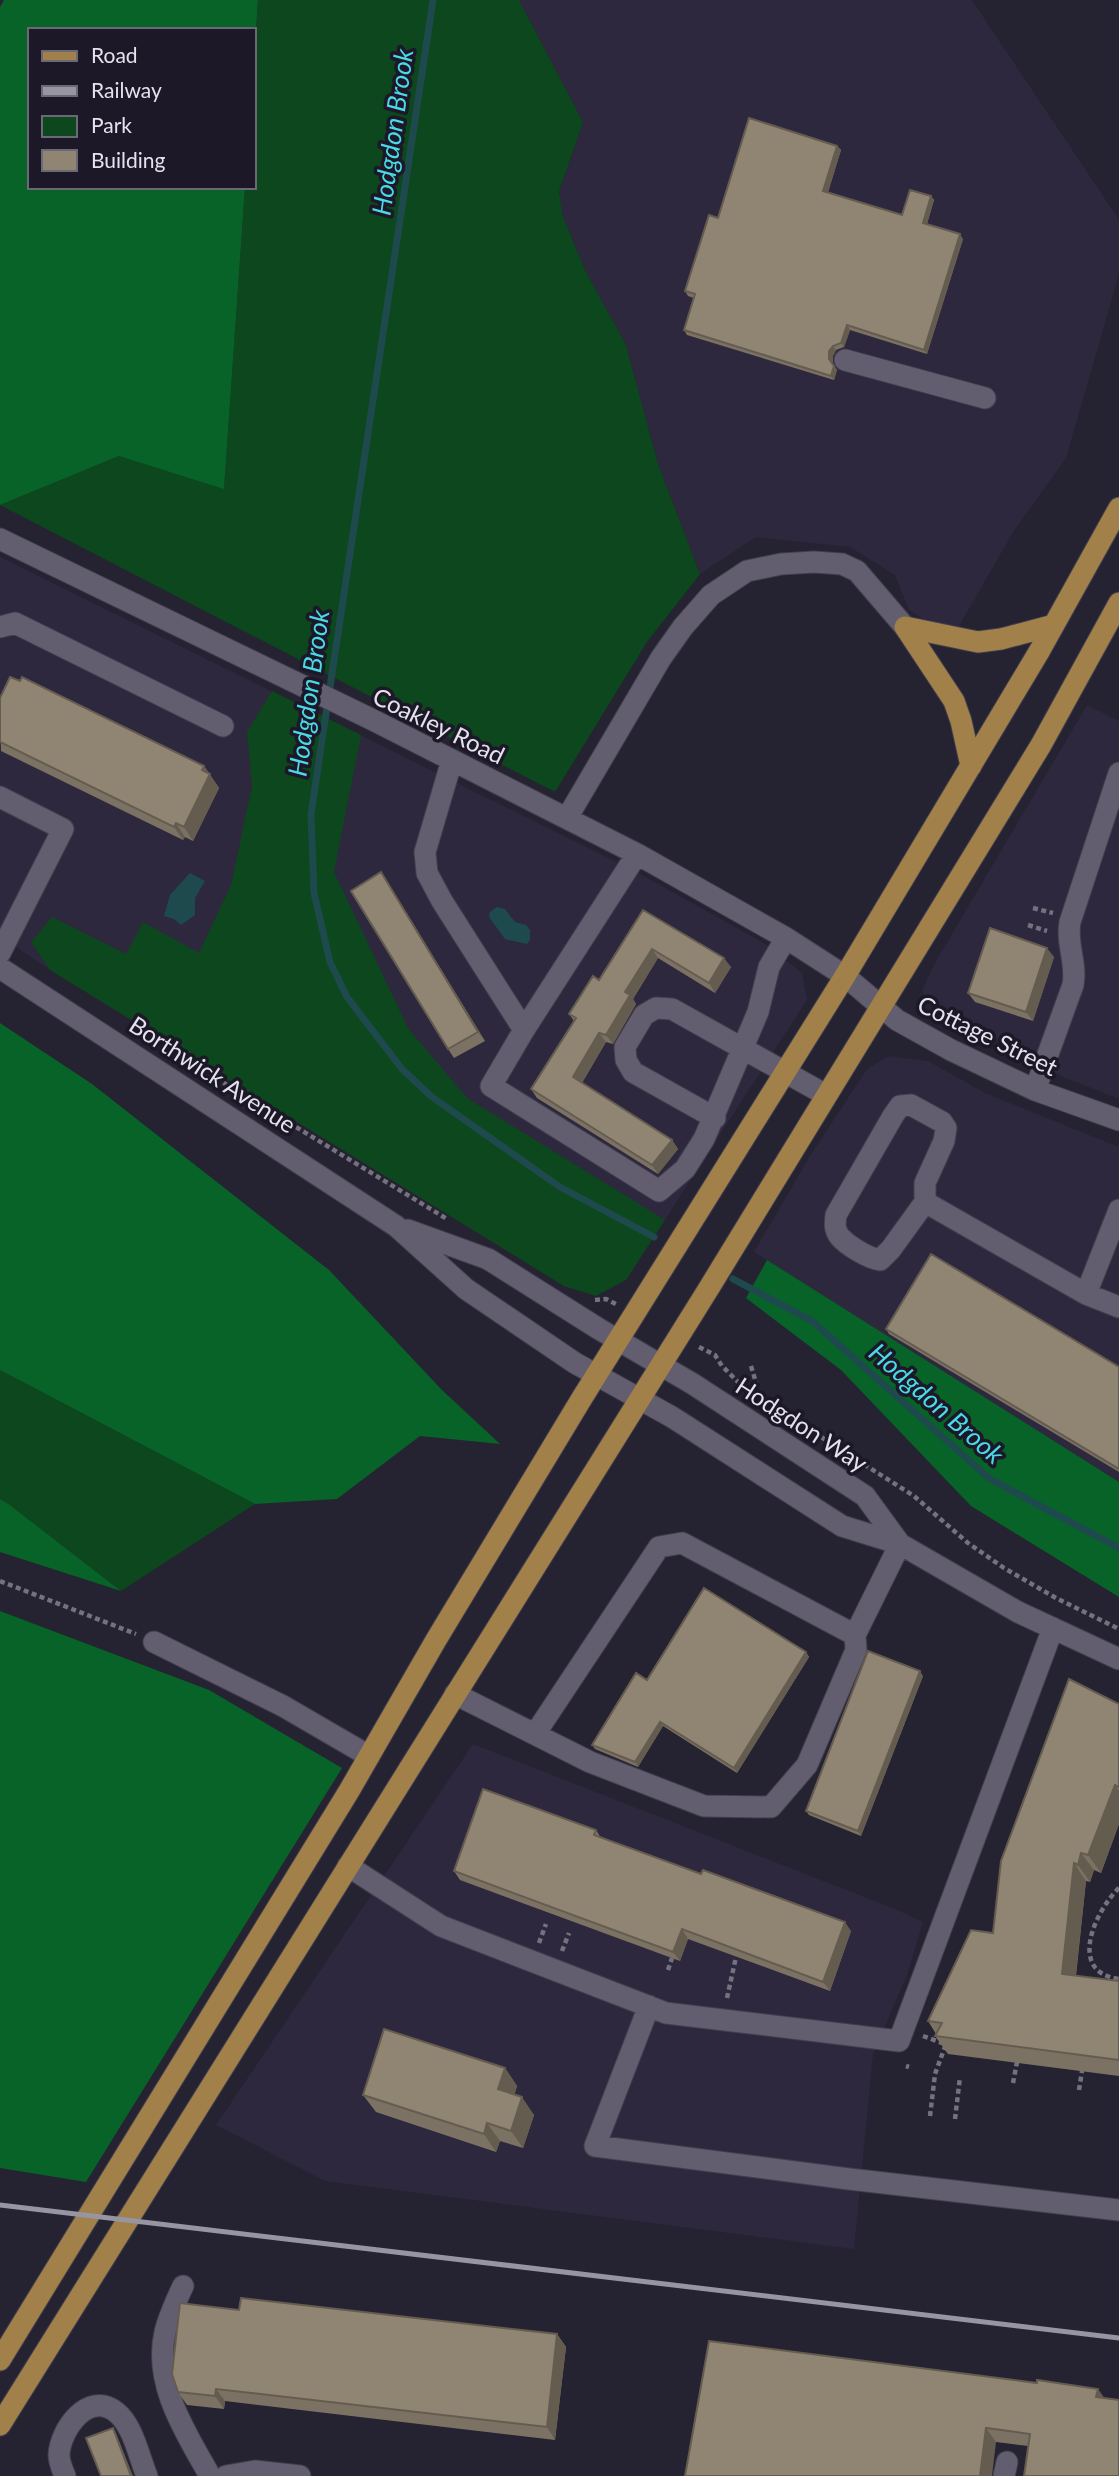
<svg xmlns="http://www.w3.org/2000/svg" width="1119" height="2476" viewBox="0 0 1119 2476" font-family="Lato,sans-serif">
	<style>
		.built { fill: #2e283e }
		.green { fill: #0c471d }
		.forest { fill: #086328 }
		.water { fill: #1e4a4e }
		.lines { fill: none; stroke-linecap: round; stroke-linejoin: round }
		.stream { stroke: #1e4a4e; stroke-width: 7 }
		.minor-casing { stroke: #423f4c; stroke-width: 23 }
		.major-casing { stroke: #423f4c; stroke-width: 23 }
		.path { stroke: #75727f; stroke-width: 4.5; stroke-dasharray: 5 3.5; stroke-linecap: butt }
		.minor { stroke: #625e70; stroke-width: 21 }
		.major { stroke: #a2804a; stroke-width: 21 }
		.rail { stroke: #9795a1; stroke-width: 5 }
		.wall { fill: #7c7263 }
		.shaded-wall { fill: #655c50 }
		.building { fill: #908473; stroke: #655c50; stroke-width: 2 }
		.labels { text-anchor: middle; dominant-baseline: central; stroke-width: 7; stroke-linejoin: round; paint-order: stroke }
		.street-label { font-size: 24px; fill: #e4e2ec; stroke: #1c1827 }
		.water-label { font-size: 26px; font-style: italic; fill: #49d9e8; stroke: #1c1827 }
	</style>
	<rect width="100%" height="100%" fill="#252231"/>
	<path class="built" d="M519 0H972L1119 220V274L1066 458 1013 532 958 628 926 621 909 610 895 575 850 547 756 537 700 574 658 464 626 345 586 272 563 217 559 192 583 122Z
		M0 557 633 870 767 945 802 973 807 1000 626 1280 596 1296 564 1286 50 970 0 936Z
		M1087 705 1119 721V1099L1061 1076 925 998 922 991 935 963Z
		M889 1056 928 1061 985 1093 1119 1147V1482L754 1252 810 1156 867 1069Z
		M473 1744 895 1909 923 1922 907 1975 873 2054 854 2249 325 2181 216 2125Z"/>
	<path class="green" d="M258 0H519L583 122 559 192 563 217 586 272 626 345 658 464 700 574 647 642 555 792 0 505 119 456 224 488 245 187H254V57Z
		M272 691 361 735 334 872 408 1028 467 1098 665 1220 626 1280 596 1296 564 1286 50 970 31 942 52 917 126 954 143 922 199 953 231 885 252 786 247 732Z
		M0 1370 255 1504 121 1591 10 1505 0 1499Z"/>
	<path class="forest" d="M4 0H258L254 57V30H30V187H245L224 489 119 456 0 505V7Z
		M0 1023 92 1084 329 1270 442 1390 500 1444 420 1436 337 1499 255 1504 0 1370Z
		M767 1260 1119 1482V1597L971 1506 841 1370 746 1298Z
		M0 1499 10 1505 121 1591 0 1552Z
		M0 1611 209 1690 342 1768 86 2182 0 2168Z"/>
	<path class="water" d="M190 873 205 881 195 898V915L181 925 174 919 164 916 170 895Z
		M497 907 505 909 515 922 526 925 530 930V940L527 944 505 939 489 917 490 912Z"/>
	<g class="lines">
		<path class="stream" d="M433 0 311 814 314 893 330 962 347 997 402 1069 432 1097 560 1187 654 1237
			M733 1279 812 1321 990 1479 1119 1548"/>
		<g class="minor-casing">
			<path id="minor" d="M845 360 985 398
				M0 539 373 720 637 854 786 938 845 976 897 1020 951 1050 1035 1090 1119 1120
				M0 627 15 623 223 726
				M452 760 425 852 427 873 442 901 524 1030 637 854
				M0 797 63 829 0 953
				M567 818 661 658 683 627 711 595 747 571 781 564 814 562 842 564 857 571 905 627
				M0 968 396 1226 466 1289 575 1363 672 1417 842 1526 900 1544 1018 1612 1119 1659
				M524 1030 491 1086 659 1191 685 1169 704 1139 758 1012 769 967 786 938
				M1035 1090 1073 985C1077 963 1066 944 1070 922L1119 773
				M911 1105 942 1122 946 1128 944 1141 925 1183V1202L891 1249 880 1260C868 1258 848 1246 840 1237 834 1230 835 1223 836 1215L893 1116 900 1106Z
				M715 1118 633 1072 626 1060 625 1047 644 1015 656 1008 672 1009 826 1095
				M925 1202 1086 1294 1119 1307
				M408 1230 488 1259 599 1329 693 1384 865 1496 900 1544
				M1086 1294 1119 1210
				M855 1635 900 1544
				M154 1642 283 1706 369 1756
				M455 1694 590 1762 704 1806 771 1807 807 1765 856 1650 855 1635 682 1543 659 1547 535 1734
				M348 1866 441 1926 666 2013 899 2041 1053 1628
				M649 2006 595 2146 849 2179 1119 2210
				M183 2286C176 2301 169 2316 165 2332 153 2384 186 2433 210 2476
				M65 2476C62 2469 59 2462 59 2455 60 2430 88 2390 116 2412 133 2425 139 2457 147 2476
				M226 2476 255 2471 300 2476
				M1004 2476 1007 2462"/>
		</g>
		<g class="major-casing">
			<path id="major" d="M905 627 954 701 961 721 971 766
				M905 627 978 642 1001 639 1054 625
				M0 2360 349 1791 436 1640 582 1398 845 976 1040 650 1119 508
				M0 2425 709 1288 1041 745 1119 603"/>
		</g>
		<path class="path" d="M1033 908 1053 913
			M1028 925 1047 931
			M209 1074 447 1219
			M595 1300 606 1299 616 1304
			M699 1347 715 1355 722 1366 740 1384
			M751 1366 761 1399
			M821 1437 914 1496 968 1543 1004 1568 1056 1598 1119 1629
			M0 1581 136 1634
			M1119 1888C1096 1910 1066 1972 1119 1979
			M539 1943 546 1924
			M562 1951 569 1933
			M668 1970 672 1958
			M727 1998 736 1957
			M923 2036 945 2044
			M906 2066 909 2067
			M1013 2083 1017 2062
			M1079 2090 1082 2071
			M930 2116 935 2074 946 2044
			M955 2119 960 2077"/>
		<use href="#minor" class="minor"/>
		<use href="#major" class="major"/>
		<path class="rail" d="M0 2205 1119 2338"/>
	</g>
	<path class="wall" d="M837 146 841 150 828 192 902 215 931 196 934 200 927 224 963 239 927 354 850 330 844 347 836 350 833 356V364L837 370 834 380 687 335 684 330 694 298 688 296 685 291 718 218Z
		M0 698 204 766 219 788 193 841 185 837 183 840 1 751Z
		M381 872 485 1041 454 1058 448 1049Z
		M643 910 731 967 715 993 658 958 633 999 636 1004 613 1044 606 1042 582 1083 672 1140 678 1149 658 1174 537 1098 531 1089 574 1021 569 1014 599 980Z
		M1054 957 1033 1021 975 1002 968 993Z
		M886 1329 1119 1367V1472L889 1334Z
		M806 1652 809 1657 737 1773 663 1726 638 1767 595 1749 592 1745 647 1680Z
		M923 1676 861 1836 809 1815 806 1811Z
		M1119 1704V1824L1101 1873 1094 1870 1090 1882 1086 1881 1076 1976 1119 1981V2076L948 2054 935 2036 936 2034 928 2021 993 1933Z
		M596 1830 601 1838 851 1931 830 1991 688 1939 680 1961 460 1880 454 1871Z
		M505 2068 517 2086 514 2095 534 2115 523 2148 500 2141 496 2152 376 2112 363 2095Z
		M239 2310 557 2334 566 2347 555 2440 225 2401 224 2409 187 2405 178 2392Z
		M1037 2383 1028 2446 996 2442 685 2476Z"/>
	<path class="shaded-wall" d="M837 146 841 150 827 196 823 191Z
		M931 196 934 200 926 227 923 223Z
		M960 234 963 239 927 354 924 350Z
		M847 325 850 330 844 347 841 343Z
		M833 346 836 350 833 356V364L829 359V351Z
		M834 366 837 370 834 380 831 376Z
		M204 766 219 788 193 841 184 827Z
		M176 823 185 837 183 840 174 827Z
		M381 872 387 881 485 1041 478 1032Z
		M1047 948 1054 957 1033 1021 1026 1012Z
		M652 949 658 958 633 999 636 1004 613 1044 606 1035 625 992Z
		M724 958 731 967 715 993 709 983Z
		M599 1033 606 1042 579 1087 573 1077Z
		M672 1140 678 1149 658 1174 652 1165Z
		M806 1652 809 1657 737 1773 734 1768Z
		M920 1671 923 1676 861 1836 858 1831Z
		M660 1722 663 1726 638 1767 635 1762Z
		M1115 1785 1119 1791V1824L1101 1873 1088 1855Z
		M1081 1853 1094 1870 1090 1882 1078 1865Z
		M1074 1863 1086 1881 1074 1991 1062 1974Z
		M845 1922 851 1931 830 1991 823 1982Z
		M682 1929 688 1939 680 1961 673 1952Z
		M505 2068 517 2086 511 2107 498 2089Z
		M522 2097 534 2115 523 2148 511 2131Z
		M487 2123 500 2141 496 2152 484 2134Z
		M557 2334 566 2347 555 2440 547 2427Z
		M216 2389 225 2401 224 2409 215 2396Z
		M1098 2389 1108 2403 1096 2397Z
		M113 2428 116 2433 133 2476H131Z
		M986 2428 996 2442 992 2476H980Z"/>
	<path class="building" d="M749 118 837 146 823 191 902 215 910 190 931 196 923 223 960 234 924 350 847 325 841 343 833 346 829 351V359L834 366 831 376 684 330 695 294 685 291 709 215 718 218Z
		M10 677 20 681 22 677 204 766 202 770 210 774 184 827 176 823 174 827 0 742V698Z
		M381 872 478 1032 448 1049 351 891Z
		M643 910 724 958 709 983 652 949 625 992 630 995 606 1035 599 1033 573 1077 672 1140 652 1165 531 1089 576 1018 569 1014 593 976 599 980Z
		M990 928 1047 948 1026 1012 968 993Z
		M931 1254 1119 1367V1469L886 1329Z
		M704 1588 806 1652 734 1768 660 1722 635 1762 592 1745 636 1673 647 1680Z
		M868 1651 920 1671 858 1831 806 1811Z
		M1069 1679 1119 1704V1787L1115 1785 1088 1855 1081 1853 1078 1865 1074 1863 1062 1974 1119 1981V2060L935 2036 942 2023 928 2021 971 1930 993 1933 1001 1861Z
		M483 1789 596 1830 594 1835 701 1874 703 1870 845 1922 823 1982 682 1929 673 1952 454 1871Z
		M384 2029 505 2068 498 2089 522 2097 511 2131 487 2123 484 2134 363 2095Z
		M241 2298 557 2334 547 2427 216 2389 215 2396 178 2392 172 2374 180 2303 239 2310Z
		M709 2341 1037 2383V2380L1098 2389 1096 2397 1119 2400V2476H1024L1030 2434 986 2428 980 2476H685Z
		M113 2428 131 2476H101L86 2438Z"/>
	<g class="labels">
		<g class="street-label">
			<text transform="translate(439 725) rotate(26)">Coakley Road</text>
			<text transform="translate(988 1035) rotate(26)">Cottage Street</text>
			<text transform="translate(213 1074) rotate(33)">Borthwick Avenue</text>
			<text transform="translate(802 1424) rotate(33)">Hodgdon Way</text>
		</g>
		<g class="water-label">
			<text transform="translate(392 132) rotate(-82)">Hodgdon Brook</text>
			<text transform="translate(308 693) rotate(-82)">Hodgdon Brook</text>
			<text transform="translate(937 1403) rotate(41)">Hodgdon Brook</text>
		</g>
	</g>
	<rect x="28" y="28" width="228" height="161" fill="#1c1827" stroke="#6c6976" stroke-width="2"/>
	<rect x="42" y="51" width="35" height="10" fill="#a2804a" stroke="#6c6976" stroke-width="2"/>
	<text x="91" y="63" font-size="21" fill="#e4e2ec">Road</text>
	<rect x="42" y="86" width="35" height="10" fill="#9795a1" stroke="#6c6976" stroke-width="2"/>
	<text x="91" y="98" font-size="21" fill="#e4e2ec">Railway</text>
	<rect x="42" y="116" width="35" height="21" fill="#0c471d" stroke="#6c6976" stroke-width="2"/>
	<text x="91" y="133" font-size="21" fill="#e4e2ec">Park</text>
	<rect x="42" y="150" width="35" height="21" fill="#908473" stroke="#6c6976" stroke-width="2"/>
	<text x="91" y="168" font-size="21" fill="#e4e2ec">Building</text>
</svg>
